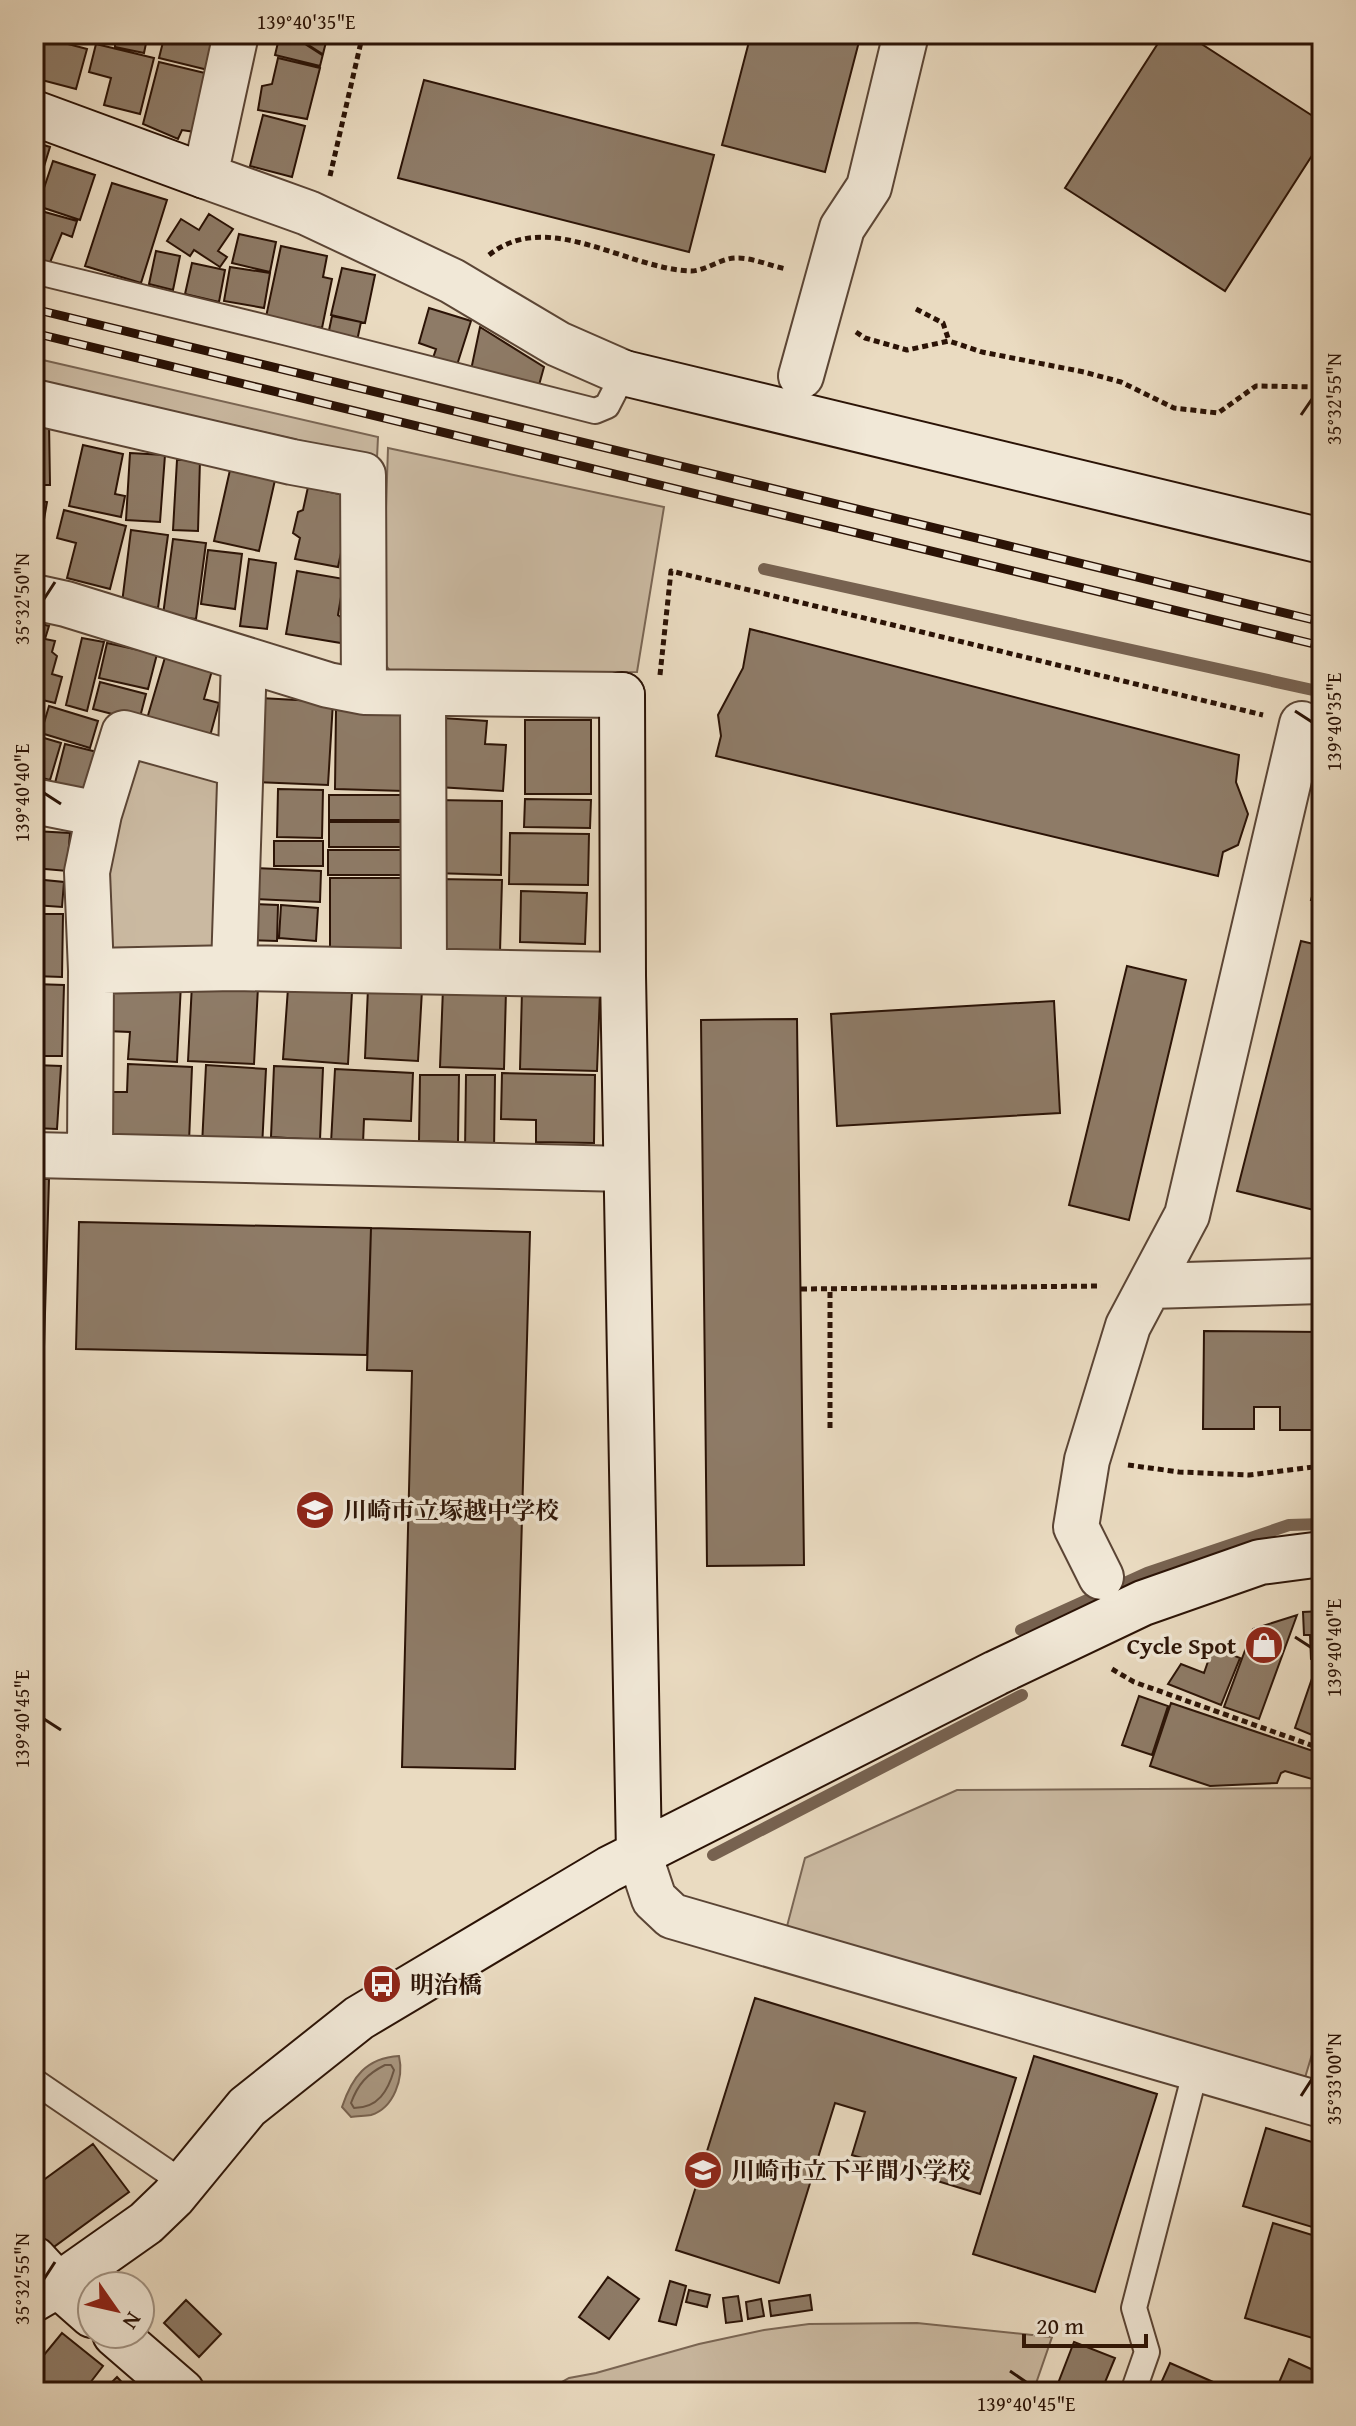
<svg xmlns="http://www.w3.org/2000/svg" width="1356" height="2426" viewBox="0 0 1356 2426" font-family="'Gentium Book Plus','Noto Serif JP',serif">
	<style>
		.green { fill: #cab9a1; stroke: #7a6654; stroke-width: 2 }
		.water { fill: #a99781; stroke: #776250; stroke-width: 2 }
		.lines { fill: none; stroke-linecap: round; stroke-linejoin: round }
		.shore { stroke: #6a5544; stroke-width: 2 }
		.stream { stroke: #776250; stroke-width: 12 }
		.building { fill: #8e7b67; stroke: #2b1306; stroke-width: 2 }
		.lane-casing { stroke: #5b4535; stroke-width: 28 }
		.street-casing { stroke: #5b4535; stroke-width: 48 }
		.secondary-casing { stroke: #2b1306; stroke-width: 48 }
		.path { stroke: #2b1306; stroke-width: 5; stroke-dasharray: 6 4; stroke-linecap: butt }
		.lane { stroke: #f1e8d7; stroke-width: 24 }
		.street { stroke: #f1e8d7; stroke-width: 44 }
		.secondary { stroke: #f1e8d7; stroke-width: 44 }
		.rail-casing { stroke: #2b1306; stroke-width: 9 }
		.rail { stroke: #f1e8d7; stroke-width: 6; stroke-dasharray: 18; stroke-linecap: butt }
		.ticks { fill: none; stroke: #2b1306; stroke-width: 3 }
		.labels { text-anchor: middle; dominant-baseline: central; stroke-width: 7; stroke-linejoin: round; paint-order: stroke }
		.poi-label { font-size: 24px; font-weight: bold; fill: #2b1306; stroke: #f1e8d7; text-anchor: start }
		.neatline { fill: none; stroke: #2b1306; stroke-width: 3 }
		.ticks-label { font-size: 20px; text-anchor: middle; fill: #2b1306 }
	</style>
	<rect width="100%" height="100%" fill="#eadbc1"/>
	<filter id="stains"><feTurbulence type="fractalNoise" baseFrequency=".0025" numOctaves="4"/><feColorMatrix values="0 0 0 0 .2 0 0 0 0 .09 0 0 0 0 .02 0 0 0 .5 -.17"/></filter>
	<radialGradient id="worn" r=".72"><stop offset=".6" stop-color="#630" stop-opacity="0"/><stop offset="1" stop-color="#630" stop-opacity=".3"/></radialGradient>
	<path class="green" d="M34 358 378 437 377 458 34 380Z
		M388 448 664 507 637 672 392 673 381 659Z
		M138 756 224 781 222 950H111L103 868Z
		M1322 1788V2021L1304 2081 786 1930 805 1858 957 1790Z
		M917 2323 1052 2337 1033 2392H552L555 2386 569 2378 596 2373 699 2344 764 2330 809 2324Z"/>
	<path class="water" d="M399 2056C404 2078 394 2108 371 2115 365 2116 357 2116 351 2117L342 2107C352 2077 366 2058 399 2056Z"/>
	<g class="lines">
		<path class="shore" d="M385 2065H391L394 2070C388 2091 378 2108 354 2108L351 2103C358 2084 367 2074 385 2065Z"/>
		<path class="stream" d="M764 569 1322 692
			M1021 1630 1147 1573 1289 1525 1322 1524
			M713 1855 1022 1695"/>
	</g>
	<path class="building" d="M107 34H148L144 53 115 47V36Z
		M165 34H216L208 70 159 58Z
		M280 34H328L320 66 275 55Z
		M751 34H861L825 172 722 145Z
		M1164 34H1186L1322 122V140L1225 291 1065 188Z
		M34 35 87 49 76 89 34 78Z
		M96 44 154 58 140 114 104 105 111 78 89 72Z
		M278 58 320 68 307 119 258 110 262 86 272 84Z
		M159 62 209 74 195 132 182 130 178 139 143 124Z
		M424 80 714 155 689 252 398 178Z
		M263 115 305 126 292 177 250 166Z
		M34 142 50 147 34 199Z
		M53 161 95 175 80 220 38 206Z
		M112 183 167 200 141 283 85 266Z
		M34 209 77 221 72 237 62 233 49 265 34 261Z
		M209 214 233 229 218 251 227 257 220 267 194 250 190 256 167 241 181 219 199 230Z
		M239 234 276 242 270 272 232 263Z
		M281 246 327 256 323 277 332 279 322 328 266 317Z
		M156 251 180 256 173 290 149 284Z
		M192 263 225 270 219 302 185 294Z
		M230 267 270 273 264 308 224 301Z
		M342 268 375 275 365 323 331 315Z
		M429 308 471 321 457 365 433 358 436 349 419 343Z
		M332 316 361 322 357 341 328 335Z
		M480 327 544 367 539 385 471 370Z
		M49 422 50 485H34V423Z
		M83 445 123 454 115 494 125 496 121 517 69 506Z
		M130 453 165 455 160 522 126 520Z
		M177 460H200L198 531 173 530Z
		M230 470 275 480 259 551 214 541Z
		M308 487 348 496 350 510 338 567 295 559 300 538 293 533 298 512 303 510Z
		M34 500 47 502 37 560 34 559Z
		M64 510 126 526 110 589 67 578 76 543 57 538Z
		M131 530 168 535 158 608 122 603Z
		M173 539 206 543 196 619 163 615Z
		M208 550 242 554 235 609 201 604Z
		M249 559 276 563 267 629 240 626Z
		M297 571 344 579 338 615 345 620 341 643 286 634Z
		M34 622 49 626 45 639 55 641 52 652 57 656 52 674 62 677 55 703 34 698Z
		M750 629 1239 755 1236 782 1248 814 1238 845 1223 852 1218 876 716 756 721 736 718 715 743 668Z
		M82 638 104 642 87 711 66 705Z
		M107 643 157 654 148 689 99 678Z
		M166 654 213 667 204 699 219 703 207 747 144 729Z
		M100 682 146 694 139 721 93 709Z
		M260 698 333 702 328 785 255 782Z
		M49 706 98 721 90 748 41 733Z
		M336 708 406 709 404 791 335 789Z
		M442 718 487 721 485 744 506 745 503 791 438 787Z
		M525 720H591V794H525Z
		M34 735 61 743 50 780 34 776Z
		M65 744 101 753 91 792 55 783Z
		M278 789 323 790 322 838 277 837Z
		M329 795H402V820H329Z
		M525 799 591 800 590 828 524 827Z
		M433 800 502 801 501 875 432 873Z
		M329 822H402V847H329Z
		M34 831 70 833 67 871 34 868Z
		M510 833 589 834 588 885 509 884Z
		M1322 835V903L1311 900 1317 879 1313 854Z
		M274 841H323V866H274Z
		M328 850H402V875H328Z
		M255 868 321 871 320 902 254 899Z
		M330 878H403V953H330Z
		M34 879 64 882 62 907 34 905Z
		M435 879 502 880 500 952 433 950Z
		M521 891 587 893 585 944 520 942Z
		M251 904 278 905 277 941 250 940Z
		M281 905 318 908 316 941 279 938Z
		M34 914H63L62 977 34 976Z
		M1301 941 1322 946V1212L1237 1191Z
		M1127 966 1186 980 1129 1220 1069 1205Z
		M110 980 181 984 177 1062 128 1059 130 1032 106 1031Z
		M34 984 64 985 62 1056H34Z
		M192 984 258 987 254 1064 188 1061Z
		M288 988 352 992 348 1064 283 1059Z
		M368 988 422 990 418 1061 365 1058Z
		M443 988 506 990 504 1069 440 1067Z
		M522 990 600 992 597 1071 520 1069Z
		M1054 1001 1060 1113 837 1126 831 1014Z
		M797 1019 804 1565 707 1566 701 1020Z
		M128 1064 192 1067 189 1142 105 1139 107 1092H127Z
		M34 1065 61 1066 57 1129 34 1128Z
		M206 1065 266 1069 262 1148 202 1145Z
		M274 1066 323 1068 320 1140 271 1137Z
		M335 1069 413 1073 411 1121 364 1119 363 1144 331 1143Z
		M502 1073 595 1075 594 1143 536 1142V1120L501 1119Z
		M420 1075H459L458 1142 419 1141Z
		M466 1075H495L494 1152H465Z
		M34 1179H49L44 1347H34Z
		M79 1222 371 1228 367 1355 76 1349Z
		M371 1228 530 1232 515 1769 402 1767 412 1371 367 1370Z
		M1204 1331 1322 1332V1430H1280V1407H1254V1429H1203Z
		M1322 1611V1739L1295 1728 1318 1661 1311 1659 1310 1635H1304L1303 1612Z
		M1297 1615 1259 1719 1224 1707 1253 1629Z
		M1213 1647 1240 1658 1221 1705 1168 1684 1181 1664 1204 1673Z
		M1139 1696 1168 1706 1152 1755 1122 1745Z
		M1171 1703 1322 1754V1782L1285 1771 1281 1773 1277 1783 1210 1786 1150 1766Z
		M755 1998 1016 2078 980 2194 852 2155 865 2112 835 2103 779 2283 676 2250Z
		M1034 2056 1157 2094 1095 2292 973 2254Z
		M1266 2128 1322 2145V2230L1243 2206Z
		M93 2144 129 2192 51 2249 34 2226V2187Z
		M1273 2223 1322 2238V2319L1316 2339 1245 2318Z
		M608 2277 639 2299 609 2339 579 2317Z
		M670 2281 686 2286 676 2325 659 2321Z
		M689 2290 710 2295 707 2307 686 2302Z
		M810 2295 812 2310 771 2316 769 2301Z
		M738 2296 742 2321 726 2323 723 2298Z
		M761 2299 764 2316 748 2319 746 2302Z
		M186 2300 221 2334 199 2357 164 2323Z
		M62 2333 103 2366 83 2392H43L34 2385V2367Z
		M1074 2342 1115 2358 1101 2392H1072L1057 2386Z
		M1289 2359 1322 2374V2392H1275Z
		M1170 2363 1236 2392H1157Z
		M117 2377 131 2392H102Z"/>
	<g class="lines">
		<g class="lane-casing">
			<path id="lane" d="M34 271 288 333 595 411 607 406 624 373
				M34 2081 185 2184
				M1133 2392 1147 2352 1134 2308 1196 2069"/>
		</g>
		<g class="street-casing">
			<path id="street" d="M236 34 205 176 308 213 452 281 558 344 624 373
				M801 376 842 228 869 187 906 34
				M34 402 292 462 363 475 364 692
				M34 597 66 604 328 685 364 692 622 695
				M423 694 424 971
				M34 801 99 814 87 872 91 971 90 1156
				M99 814 124 733 239 765
				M234 968 244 659
				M91 971 234 968 623 975
				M34 1155 626 1169
				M1150 1286 1322 1281
				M1101 1577 1076 1527 1087 1460 1128 1326 1187 1215 1302 724
				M639 1854 654 1899 672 1916 1322 2105"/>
		</g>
		<g class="secondary-casing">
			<path id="secondary" d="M34 113 205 176
				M624 373 1322 541
				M622 695 623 975 639 1854
				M34 2259 58 2285 92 2315
				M34 2299 58 2285 146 2223 173 2197 247 2107 359 2018 609 1869 996 1673 1143 1603 1260 1562 1322 1554
				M115 2334 182 2392"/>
		</g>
		<path class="path" d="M330 176 361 42 366 34
			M489 255C548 208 626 269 691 271 706 271 722 257 738 258 753 258 771 266 786 269
			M916 309 943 323 949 341
			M856 332 865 338 907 350 949 341 982 352 1084 372 1121 382 1174 408 1218 413 1256 386 1322 387
			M660 675 671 571 1263 715
			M801 1289 1101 1286
			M830 1428V1288
			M1128 1465 1179 1472 1249 1475 1322 1466
			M1112 1669 1134 1682 1322 1749"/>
		<use href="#lane" class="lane"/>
		<use href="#street" class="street"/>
		<use href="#secondary" class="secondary"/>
		<g class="rail-casing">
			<path id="rail" d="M34 309 1322 622
				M34 333 1322 646"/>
		</g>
		<use href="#rail" class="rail"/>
	</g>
	<path class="ticks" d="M306 44 323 55M1301 415 1312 399M44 599 55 582M1295 711 1312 722M44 793 61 804M1295 1637 1312 1648M44 1719 61 1730M1301 2096 1312 2079M44 2279 55 2262M1010 2371 1026 2382"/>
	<defs>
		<g id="school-disc" transform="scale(2)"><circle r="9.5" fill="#8f2418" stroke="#f1e8d7"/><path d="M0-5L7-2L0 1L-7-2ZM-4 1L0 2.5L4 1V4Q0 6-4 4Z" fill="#fff"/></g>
		<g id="shop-disc" transform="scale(2)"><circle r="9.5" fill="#8f2418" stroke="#f1e8d7"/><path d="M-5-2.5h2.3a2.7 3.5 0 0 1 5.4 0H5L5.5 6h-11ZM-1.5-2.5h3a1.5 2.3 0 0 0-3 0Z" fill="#fff"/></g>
		<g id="bus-disc" transform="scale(2)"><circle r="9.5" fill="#8f2418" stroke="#f1e8d7"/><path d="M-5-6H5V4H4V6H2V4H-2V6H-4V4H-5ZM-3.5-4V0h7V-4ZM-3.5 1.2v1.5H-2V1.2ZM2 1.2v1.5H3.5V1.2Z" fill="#fff"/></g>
	</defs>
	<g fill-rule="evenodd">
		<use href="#school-disc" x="315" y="1510"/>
		<use href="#shop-disc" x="1264" y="1645"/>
		<use href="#bus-disc" x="382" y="1984"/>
		<use href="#school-disc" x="703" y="2170"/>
	</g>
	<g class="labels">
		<g class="poi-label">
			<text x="343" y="1510">川崎市立塚越中学校</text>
			<text x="1236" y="1645" text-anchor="end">Cycle Spot</text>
			<text x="410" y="1984">明治橋</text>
			<text x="731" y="2170">川崎市立下平間小学校</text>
		</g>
	</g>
	<rect width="1356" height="2426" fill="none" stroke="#eadbc1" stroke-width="88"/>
	<g transform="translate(116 2310) rotate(124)"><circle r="38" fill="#f1e8d7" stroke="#a29383" stroke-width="2"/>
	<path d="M0-6L14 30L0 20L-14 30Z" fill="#8f2418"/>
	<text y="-12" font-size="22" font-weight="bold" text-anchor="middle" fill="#2b1306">N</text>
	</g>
	<path d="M1024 2334v12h122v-12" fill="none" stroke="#2b1306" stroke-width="4"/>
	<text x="1036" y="2334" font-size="24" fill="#2b1306" stroke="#f1e8d7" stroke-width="6" paint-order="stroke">20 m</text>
	<rect x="44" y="44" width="1268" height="2338" class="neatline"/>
	<g class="ticks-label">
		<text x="306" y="29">139°40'35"E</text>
		<text transform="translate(1334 399) rotate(-90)" y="7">35°32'55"N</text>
		<text transform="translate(22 599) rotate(-90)" y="7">35°32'50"N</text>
		<text transform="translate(1334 722) rotate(-90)" y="7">139°40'35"E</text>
		<text transform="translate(22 793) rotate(-90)" y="7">139°40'40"E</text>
		<text transform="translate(1334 1648) rotate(-90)" y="7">139°40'40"E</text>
		<text transform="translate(22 1719) rotate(-90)" y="7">139°40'45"E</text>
		<text transform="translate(1334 2079) rotate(-90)" y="7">35°33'00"N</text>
		<text transform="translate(22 2279) rotate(-90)" y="7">35°32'55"N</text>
		<text x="1026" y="2411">139°40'45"E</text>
	</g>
	<rect width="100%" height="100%" filter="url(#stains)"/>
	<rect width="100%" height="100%" fill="url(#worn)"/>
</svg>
